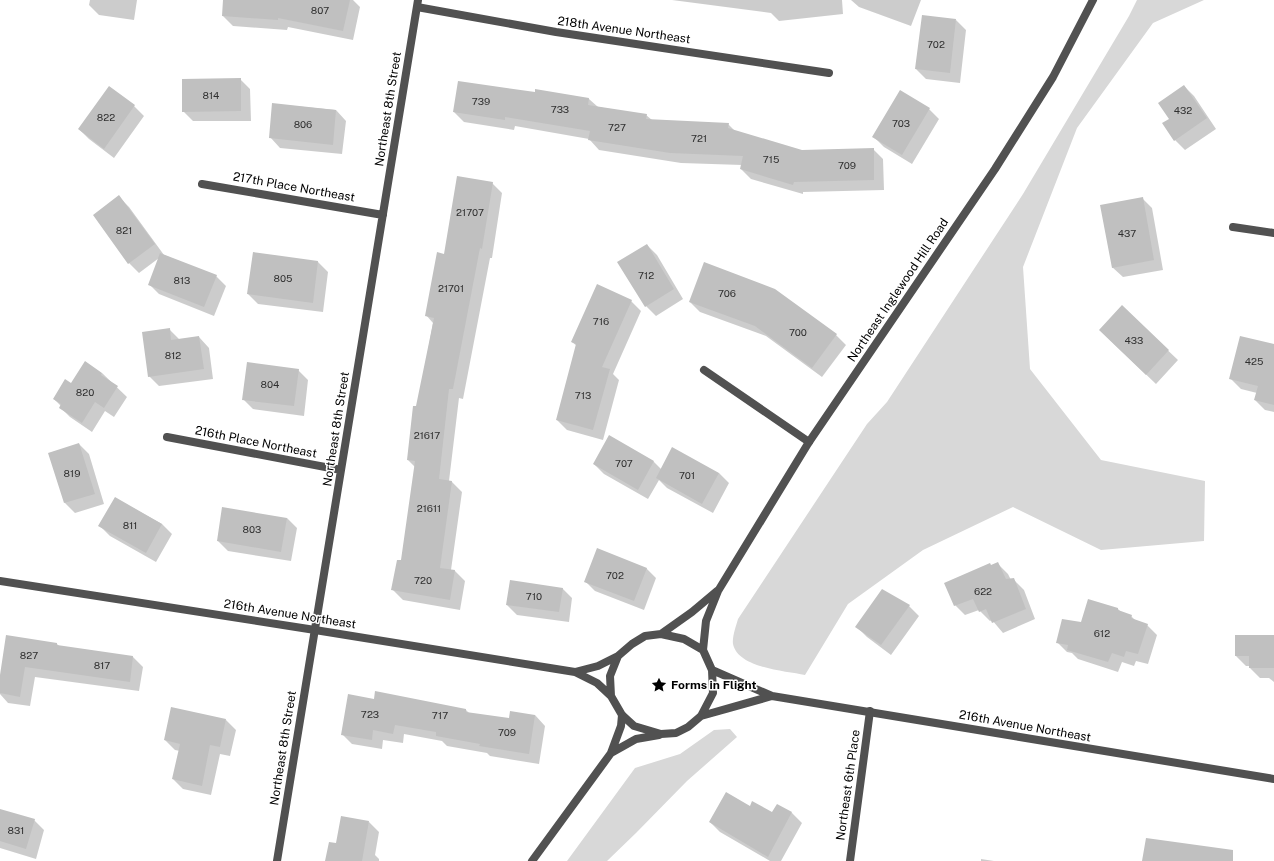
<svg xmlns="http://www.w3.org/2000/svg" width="1274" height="861" viewBox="0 0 1274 861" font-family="'Public Sans',sans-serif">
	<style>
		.green { fill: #d8d8d8 }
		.shadow { fill: #0003 }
		.building { fill: #c0c0c0 }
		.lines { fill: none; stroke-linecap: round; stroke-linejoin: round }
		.minor { stroke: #515151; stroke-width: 8 }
		.tertiary { stroke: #515151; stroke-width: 8 }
		.labels { text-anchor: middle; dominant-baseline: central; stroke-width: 3; stroke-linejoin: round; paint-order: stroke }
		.number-label { font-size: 10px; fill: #303030 }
		.street-label { font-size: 12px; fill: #000; stroke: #fff }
		.poi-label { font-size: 12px; font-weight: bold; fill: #000; stroke: #fff; text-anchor: start }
	</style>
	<rect width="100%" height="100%" fill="#fff"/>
	<path class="green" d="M1137 0H1204L1153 23 1077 128 1023 267 1030 369 1101 460 1205 481 1204 541 1101 550 1013 507 923 550 848 604 805 675C785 671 738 668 733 644 732 637 736 626 738 619L867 424 887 402 1023 194 1129 16Z
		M730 729 737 737 687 781 636 833 607 861H567L635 768 680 754 714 730Z"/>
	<path class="shadow" d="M90 0H137L134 20 99 15 89 5Z
		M224 0H353L360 7 353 40 288 27 287 30 233 26 223 16Z
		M672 0H842L843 14 779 21 771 13Z
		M851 0H921L911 26 859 7Z
		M956 20 966 30 960 83 926 79 916 69Z
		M240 79 250 89 251 121H193L183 111Z
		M1184 86 1194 96 1216 129 1185 150 1175 140 1171 119Z
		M109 88 134 106 144 116 114 158 89 139 79 129Z
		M536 90 589 99 598 107 646 115 652 120 728 124 736 132 802 151 873 149 883 159 884 190 803 192V194L751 179 741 169 742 165 681 163 599 150 589 139 515 126 514 130 464 122 454 112 535 94Z
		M273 104 336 110 346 121 342 154 280 148 270 137Z
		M929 109 939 119 912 164 884 147 874 137Z
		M492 183 502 193 492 258H490L463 399 459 398 449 481 452 482 462 492 451 570 455 571 465 581 460 610 403 600 393 590 402 562 415 467 408 460 433 323 426 315 445 255Z
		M119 197 129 207 164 255 216 276 226 286 214 316 159 294 149 284 159 258 139 273 129 263Z
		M1142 198 1152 208 1163 270 1123 277 1112 267Z
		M647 245 657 255 683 299 656 316 646 306Z
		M254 254 318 262 328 272 323 312 258 304 248 294Z
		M631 301 641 311 613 374 619 380 603 440 567 430 557 420 577 346 572 342Z
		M690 302 836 335 846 345 822 377 766 336 700 312Z
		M1122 307 1178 360 1156 384 1110 340Z
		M169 329 180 340 199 337 209 348 213 379 159 386 149 376Z
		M1274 345V412L1265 410 1255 400 1257 393 1241 389 1231 379Z
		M298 370 308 380 304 416 253 409 243 399Z
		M102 373 127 397 114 417 105 411 92 432 70 417 60 407 61 406 54 399 72 384Z
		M610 437 654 462 662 470 719 473 729 483 713 513 667 488 659 480 648 499 604 474 594 464Z
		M79 444 89 454 104 504 75 513 65 503 50 453Z
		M115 498 162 524 172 534 156 562 110 536 100 526Z
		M287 518 297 528 291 561 228 551 218 541Z
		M998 564 1008 574 1011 580 1013 579 1024 590 1035 619 1003 633 992 620 990 621 979 610 965 615 955 605 991 566Z
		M646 568 656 578 644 610 595 591 585 581Z
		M562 588 572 598 569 622 517 615 507 605Z
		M882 591 909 606 919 616 891 655 867 637 857 627Z
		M1118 609 1121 612 1131 616 1136 621 1147 625 1157 635 1148 664 1136 661 1134 666 1122 662 1118 672 1078 659 1072 653 1067 652 1057 642 1082 623Z
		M1274 636V682L1269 678H1260L1250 668V666H1246L1236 656Z
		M57 644 60 647 133 657 143 667 139 691 35 677 30 706 8 703 0 694V681Z
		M375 700 466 710 469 713 510 720 535 715 545 726 539 764 490 756 487 753 447 746 442 741 404 734 403 743 383 740 382 749 352 744 342 734Z
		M226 720 236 730 230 756 220 754 211 795 183 789 173 779 180 751 175 750 165 740Z
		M777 805 792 813 802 823 781 861H770L720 832 710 822 750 807 772 813Z
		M0 810 34 820 44 830 36 859 0 848Z
		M369 822 379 832 375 855 379 859V861H326L337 844Z
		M981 859 994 861H981Z"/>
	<path class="building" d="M223 0H350L343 31 278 18V20L222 16Z
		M922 15 956 19 950 73 915 69Z
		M241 78V111L182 112V79Z
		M458 81 535 92V89L589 98 588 105 647 114 646 119 729 123 728 128 802 150 874 148V180L794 182 793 185 740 169 743 156 670 153 588 140 590 131 505 117V120L453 112Z
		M1184 85 1207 118 1174 141 1162 123 1169 119 1158 103Z
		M109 86 135 105 104 149 78 129Z
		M900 90 930 108 902 155 872 137Z
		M272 103 336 110 333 145 269 138Z
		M457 176 493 182 482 249 480 248 453 389H449L439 479 452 481 440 568 455 570 450 600 391 590 397 560H401L415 461 407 460 413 406H416L434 318 425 316 437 252 444 254Z
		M119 195 155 244 128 264 93 215Z
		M1143 197 1154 260 1112 268 1100 205Z
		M647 244 674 289 645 307 617 262Z
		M253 252 318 261 313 303 247 294Z
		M160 253 217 275 204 307 148 285Z
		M704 262 775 289 837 334 812 368 755 326 689 302Z
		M597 284 632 300 602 367 610 369 593 430 556 420 576 344 571 342Z
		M1122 305 1169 350 1146 375 1099 330Z
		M170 328 171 340 199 336 204 369 148 377 142 332Z
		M1240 336 1274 344V405L1254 400 1258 386 1229 379Z
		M85 361 102 373 101 375 118 386 104 408 95 402 82 423 59 408 61 404 53 399 65 379 71 383Z
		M247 362 299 369 294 406 242 400Z
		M609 435 654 461 638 490 593 464Z
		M79 443 95 494 64 503 48 453Z
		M672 447 719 473 702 504 656 478Z
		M115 497 162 524 146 553 98 526Z
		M222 507 287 518 281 552 217 541Z
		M597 548 647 568 634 601 584 582Z
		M998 562 1006 579 1014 578 1026 609 992 623 986 609 979 612 973 599 954 606 944 583 990 563 991 565Z
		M510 580 563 588 559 612 506 605Z
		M882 589 910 605 881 645 855 627Z
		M1088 599 1118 608V610L1132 615 1131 618 1148 624 1138 654 1126 651 1124 657 1112 653 1108 662 1067 650 1068 645 1056 643 1062 619 1081 622Z
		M6 635 57 643V645L133 656 130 682 25 667 20 697 0 693V675Z
		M1235 635H1274V668H1249V656H1235Z
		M375 691 466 709V712L509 718 510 711 535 715 529 754 479 746 480 744 436 736V732L395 725 393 734 373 730 372 740 341 735 348 694 374 699Z
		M171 707 226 719 220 747 210 745 202 786 172 779 180 744 164 740Z
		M726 792 750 806 752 801 772 812 777 804 792 812 768 857 709 822Z
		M0 809 35 819 26 849 0 841Z
		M341 816 369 821 362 861H325L329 842 336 843Z
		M1146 838 1233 850V861H1142Z"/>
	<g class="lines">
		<path class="minor" d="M417 7 556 32 829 73
			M202 184 383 215
			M1233 227 1274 233
			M704 370 809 442
			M167 437 341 470
			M277 861 418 0
			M850 861 870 711"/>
		<path class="tertiary" d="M0 581 315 630 575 672 597 683 611 696
			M661 634 684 639 703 650 712 670 713 693 701 716 688 727 676 733 661 734 634 726 622 715 611 696 610 676 618 656 632 644 645 636Z
			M661 634 692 612 717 591
			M703 650 706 621 718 591 809 442 995 169 1053 77 1093 0
			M712 670 772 696 1274 779
			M575 672 598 666 618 656
			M701 716 772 696
			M611 753 636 739 659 735
			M532 861 611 753 621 726 622 715"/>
	</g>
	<defs>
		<g id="sight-bare" transform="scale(1.2)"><path d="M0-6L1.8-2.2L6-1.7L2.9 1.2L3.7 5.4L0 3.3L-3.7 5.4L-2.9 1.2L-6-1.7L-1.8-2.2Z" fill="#000" stroke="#fff" stroke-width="2.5" paint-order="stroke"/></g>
	</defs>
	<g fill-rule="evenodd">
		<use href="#sight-bare" x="659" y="685"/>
	</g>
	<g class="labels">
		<g class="number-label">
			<text x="320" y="10">807</text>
			<text x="936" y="44">702</text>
			<text x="211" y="95">814</text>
			<text x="481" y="101">739</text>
			<text x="560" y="109">733</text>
			<text x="1183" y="110">432</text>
			<text x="106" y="117">822</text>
			<text x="901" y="123">703</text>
			<text x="303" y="124">806</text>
			<text x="617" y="127">727</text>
			<text x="699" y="138">721</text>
			<text x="771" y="159">715</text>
			<text x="847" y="165">709</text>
			<text x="470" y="212">21707</text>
			<text x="124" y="230">821</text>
			<text x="1127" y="233">437</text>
			<text x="646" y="275">712</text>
			<text x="283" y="278">805</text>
			<text x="182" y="280">813</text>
			<text x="451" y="288">21701</text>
			<text x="727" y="293">706</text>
			<text x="601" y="321">716</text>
			<text x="798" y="332">700</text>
			<text x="1134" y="340">433</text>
			<text x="173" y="355">812</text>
			<text x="1254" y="361">425</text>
			<text x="270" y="384">804</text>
			<text x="85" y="392">820</text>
			<text x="583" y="395">713</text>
			<text x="427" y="435">21617</text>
			<text x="624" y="463">707</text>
			<text x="72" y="473">819</text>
			<text x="687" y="475">701</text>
			<text x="429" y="508">21611</text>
			<text x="130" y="525">811</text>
			<text x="252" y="529">803</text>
			<text x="615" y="575">702</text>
			<text x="423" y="580">720</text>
			<text x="983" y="591">622</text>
			<text x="534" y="596">710</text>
			<text x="1102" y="633">612</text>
			<text x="29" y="655">827</text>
			<text x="102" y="665">817</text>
			<text x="370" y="714">723</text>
			<text x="440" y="715">717</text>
			<text x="507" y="732">709</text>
			<text x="16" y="830">831</text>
		</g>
		<g class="street-label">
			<text transform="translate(624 30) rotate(8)">218th Avenue Northeast</text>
			<text transform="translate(388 109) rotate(-81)">Northeast 8th Street</text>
			<text transform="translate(294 187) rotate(10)">217th Place Northeast</text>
			<text transform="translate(898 290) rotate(-56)">Northeast Inglewood Hill Road</text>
			<text transform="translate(336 429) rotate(-81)">Northeast 8th Street</text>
			<text transform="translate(256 442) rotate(11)">216th Place Northeast</text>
			<text transform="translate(290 614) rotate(9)">216th Avenue Northeast</text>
			<text transform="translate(1025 726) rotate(10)">216th Avenue Northeast</text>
			<text transform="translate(283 748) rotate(-81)">Northeast 8th Street</text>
			<text transform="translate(848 785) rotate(-82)">Northeast 6th Place</text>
		</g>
		<g class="poi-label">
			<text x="671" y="685">Forms in Flight</text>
		</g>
	</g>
</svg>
